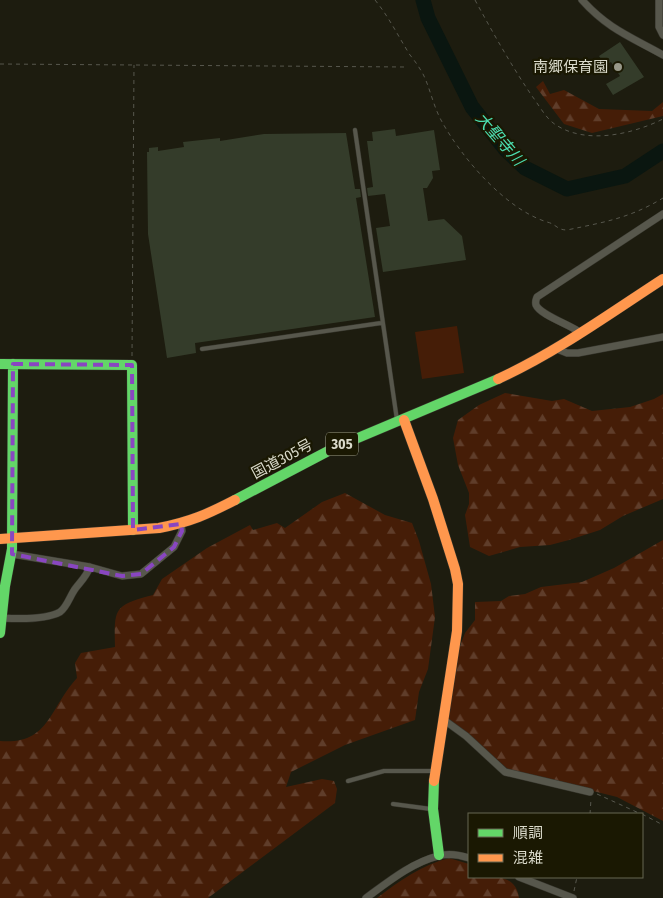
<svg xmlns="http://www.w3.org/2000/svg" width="663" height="898" viewBox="0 0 663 898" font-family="'Fira Sans Condensed','Noto Sans JP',sans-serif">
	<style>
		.grass { fill: #451d07 }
		.forest { fill: url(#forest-firs) }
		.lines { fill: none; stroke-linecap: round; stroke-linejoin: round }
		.river { stroke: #0a1610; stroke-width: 15 }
		.building { fill: #343c2a }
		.lane-casing { stroke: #36352c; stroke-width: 5 }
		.street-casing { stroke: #36352c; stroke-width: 8 }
		.fast-casing { stroke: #36352c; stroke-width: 11 }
		.slow-casing { stroke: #36352c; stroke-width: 11 }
		.path { stroke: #57574d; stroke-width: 1; stroke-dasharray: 4 4; stroke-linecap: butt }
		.lane { stroke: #57574c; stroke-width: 4 }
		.street { stroke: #57574c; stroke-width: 7 }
		.fast { stroke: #63d668; stroke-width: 10 }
		.slow { stroke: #ff974d; stroke-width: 10 }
		.marked { fill: none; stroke: #8946c1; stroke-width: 4; stroke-dasharray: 10 6; stroke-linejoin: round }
		.poi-dot { fill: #989889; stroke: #1a1802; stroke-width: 2 }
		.labels { text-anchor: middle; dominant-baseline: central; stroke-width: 4.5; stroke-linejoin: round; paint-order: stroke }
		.shield { fill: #1a1802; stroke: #a0a08f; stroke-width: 1 }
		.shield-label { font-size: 14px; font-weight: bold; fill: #dadacb }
		.poi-label { font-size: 15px; fill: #dadacb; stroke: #1a1802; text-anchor: end }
		.street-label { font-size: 15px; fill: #dadacb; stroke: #1a1802 }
		.water-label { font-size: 16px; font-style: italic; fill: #4ce0b2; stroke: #1a1802 }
	</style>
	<defs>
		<pattern id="forest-firs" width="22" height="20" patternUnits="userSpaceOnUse" patternTransform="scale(1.25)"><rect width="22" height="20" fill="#451d07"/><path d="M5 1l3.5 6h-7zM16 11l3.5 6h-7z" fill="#5f3d2a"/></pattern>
	</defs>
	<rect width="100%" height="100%" fill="#1d1c0f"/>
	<path class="grass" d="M457 326 464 373 422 379 415 332Z"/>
	<path class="forest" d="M543 81 550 94 564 90 599 109 652 111 663 102V116L592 133 564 124 536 87Z
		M505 393 552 401 564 399 592 411 630 407 654 399 663 394V499L623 516 600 530 569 540 550 545 520 547 489 556 470 547 465 515 469 504V493L458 465 453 438 458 420 479 405Z
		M345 493 385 515 412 523 419 541 431 584 435 617 428 669 419 692 415 720 345 745 291 772 286 787 322 779 334 781 337 789 335 803 208 898H0V741C50 745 49 708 77 678L75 663 81 653 115 647C114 608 114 605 153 595L162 579 207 548 250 525 253 530 277 523 285 528 322 502Z
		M663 540V821L617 797 509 770 446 718 458 651 465 633 475 620V602L501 601 509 596 525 594 541 587 582 582 614 568Z
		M449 858 469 864V877C489 877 516 872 519 898H377C399 881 422 865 449 858Z"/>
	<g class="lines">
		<path class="river" d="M423 0 428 18 472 107 506 150 525 168 567 189 625 176 663 151"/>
	</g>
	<path class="building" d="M620 42 644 77 613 95 606 84 620 76 611 62 605 65 599 56Z
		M395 129 396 136 434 130 440 170 432 171 433 178 427 188H423L428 221 444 219 462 236 466 260 383 272 376 228 390 226 385 194 368 196 367 188 373 187 367 141H373L372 132Z
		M346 133 355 189H360L361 197 356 198 375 317 195 343 196 353 167 358 148 234 147 152H149V148L158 147V151L184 147 183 142 220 138V141L264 134Z"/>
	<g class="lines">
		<g class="lane-casing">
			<path id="lane" d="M355 130 397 420
				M202 349 381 323
				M348 781 384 771H433
				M393 804 431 809"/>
		</g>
		<g class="street-casing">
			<path id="street" d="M582 0C608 29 631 37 663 55
				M659 0V27L663 35
				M581 333C571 325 540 315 536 305 535 301 536 300 537 297L663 214
				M557 349 567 353H578L663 337
				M12 554 90 567 122 576 141 574 174 547 182 531 181 524
				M2 618C18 619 45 620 60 612 67 607 70 596 75 589 81 581 86 577 90 567
				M444 720 466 736 505 772 590 792
				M519 877 573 898
				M366 898C388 882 411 863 438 856 448 853 460 855 469 858"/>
		</g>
		<g class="fast-casing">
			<path id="fast" d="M0 364 132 365 133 530
				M235 500 334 448 498 379
				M0 633 5 586 12 549 13 364
				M434 781 433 809 439 855"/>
		</g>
		<g class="slow-casing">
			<path id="slow" d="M498 379C557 352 609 314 663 279
				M404 420 433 499 455 569 458 584 457 631 434 781
				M0 539 159 528C190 522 208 514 235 500"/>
		</g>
		<path class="path" d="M375 0C389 17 398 36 410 55 415 61 419 67 423 74 430 88 433 105 441 120 461 157 505 209 547 222 556 224 557 230 567 230 605 222 630 218 663 198
			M475 0C493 33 511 65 532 96 539 105 546 119 556 125 587 145 633 134 663 119
			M0 64 406 67
			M132 356 134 65
			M597 794 641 814
			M590 814 591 799
			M642 814 663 825
			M574 891 577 877"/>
		<use href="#lane" class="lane"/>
		<use href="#street" class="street"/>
		<use href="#fast" class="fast"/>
		<use href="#slow" class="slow"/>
	</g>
	<path class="marked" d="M13 364 132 365 133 530 181 524 182 531 174 547 141 574 122 576 12 554Z"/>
	<circle class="poi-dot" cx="618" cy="67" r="5"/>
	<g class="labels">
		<rect class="shield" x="326" y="432.5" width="32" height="23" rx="4"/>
		<g class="shield-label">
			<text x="342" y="444">305</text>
		</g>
		<g class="poi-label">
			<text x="608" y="67">南郷保育園</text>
		</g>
		<g class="street-label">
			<text transform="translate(282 459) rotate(-28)">国道305号</text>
		</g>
		<g class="water-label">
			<text transform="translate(500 139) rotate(49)">大聖寺川</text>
		</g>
	</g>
	<rect x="468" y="813" width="175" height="65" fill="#1a1802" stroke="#676652"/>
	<rect x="478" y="829" width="25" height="8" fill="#63d668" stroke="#676652"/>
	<text x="513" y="838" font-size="15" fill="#dadacb">順調</text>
	<rect x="478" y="854" width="25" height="8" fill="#ff974d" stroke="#676652"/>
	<text x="513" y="863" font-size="15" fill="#dadacb">混雑</text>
</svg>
